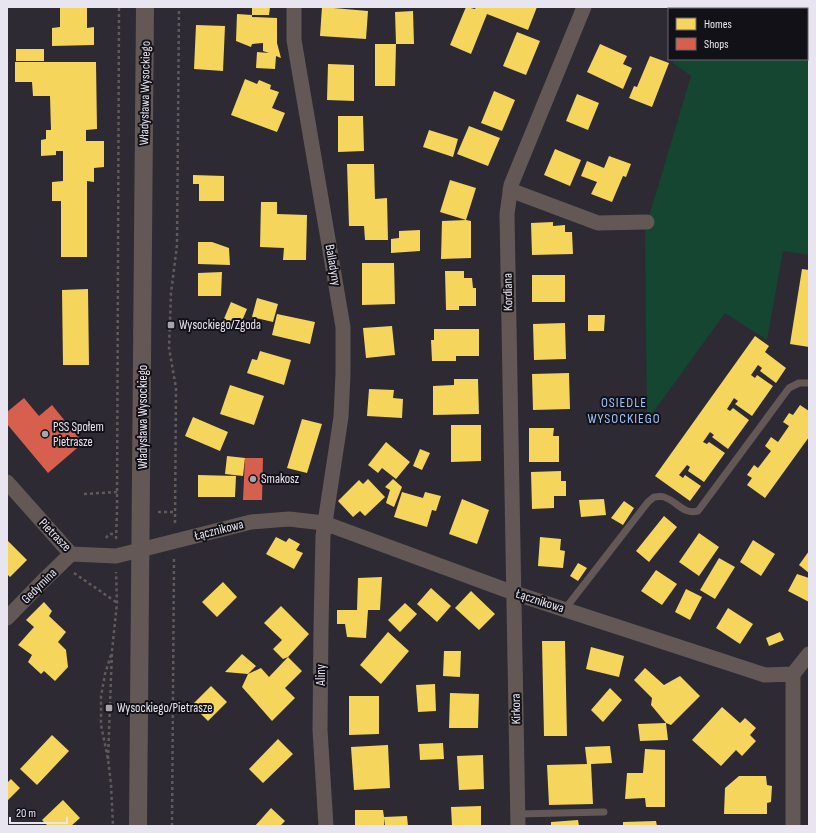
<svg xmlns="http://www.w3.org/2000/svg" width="816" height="833" viewBox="0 0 816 833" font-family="'Sofia Sans Condensed',sans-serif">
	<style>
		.green { fill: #144631 }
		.homes { fill: #f6d55c }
		.shops { fill: #d6604d }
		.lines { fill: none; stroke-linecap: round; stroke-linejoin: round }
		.path { stroke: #615a5b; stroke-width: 2.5; stroke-dasharray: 3 3; stroke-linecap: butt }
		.service { stroke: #645857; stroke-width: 7 }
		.minor { stroke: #645857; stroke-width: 15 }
		.tertiary { stroke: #645857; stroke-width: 18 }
		.poi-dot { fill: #a7a4ae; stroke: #131118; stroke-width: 1.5 }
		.labels { text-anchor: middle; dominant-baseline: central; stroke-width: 4; stroke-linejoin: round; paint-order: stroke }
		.street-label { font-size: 13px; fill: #e8e5f0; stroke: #131118 }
		.poi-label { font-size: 13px; fill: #e8e5f0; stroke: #131118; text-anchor: start }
		.neighbourhood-label { font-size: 14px; letter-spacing: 1px; fill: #a0c1f3; stroke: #131118 }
	</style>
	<rect width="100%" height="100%" fill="#2d2a33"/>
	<path class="green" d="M695 7H809V255L783 251 767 340 725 313 647 421 645 230 691 76 673 63 675 59H807V9H694Z"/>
	<path class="homes" d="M60 7H87V28L94 27V45L52 46V28L60 27Z
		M252 7H270L269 15H252Z
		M322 7 368 11 366 39 320 36Z
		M466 7 475 9 476 7H537L528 30 487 14 471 54 450 45Z
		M413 11 414 44H396L395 12Z
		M237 14 252 15V17L277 18V43L281 58 276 56 275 69 256 68 257 52 269 53 263 51V43L252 44 251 47 236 41Z
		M196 25 225 26 223 71 194 69Z
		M517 32 540 41 526 75 503 66Z
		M375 44H396L395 86H375Z
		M600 44 627 56 623 64 632 68 623 89 587 72Z
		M16 49H44V61H16Z
		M650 56 669 63 652 107 629 98 634 86 637 87Z
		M15 62H96L97 129 86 130V141H104V167L94 168V182L87 181V257H61V201H52V182L63 181V151H56V155L41 156V140L46 139V130H51L50 96H33L32 82H15Z
		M328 64 354 65V101L327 100Z
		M245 79 257 84 259 80 271 85 270 89 279 92 272 108 285 113 277 132 231 115Z
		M494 91 515 100 502 131 481 123Z
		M577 94 599 103 588 130 566 121Z
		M338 116H363L364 151 338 152Z
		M469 126 500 138 488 166 457 154Z
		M429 130 458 139 453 157 423 147Z
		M555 149 581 160 570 186 544 175Z
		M609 156 631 164 626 177 623 176 612 202 591 194 597 182 581 176 587 161 604 168Z
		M347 164H374L375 199 387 198 388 240H365L364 226H349Z
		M193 175 224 176V201H199V184H193Z
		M450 180 476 188 466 220 440 212Z
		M261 202H277V214L307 215 306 260H283L284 248 260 247Z
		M466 220 471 221V258L441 259 442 221Z
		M553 222V226L565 225V232H572L573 254 532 255 531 223Z
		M420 230V251L391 253V239L399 238V231Z
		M198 242H212L229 248 230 265 198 264Z
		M362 263H394L395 304 362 305Z
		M802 269 809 270V347L790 344Z
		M445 271H464V278H472L473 288H476V306H459V310H446Z
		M222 272 221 296H198V273Z
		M532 275H565V302H532Z
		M88 289 89 365H63L62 290Z
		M257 298 278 304 273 322 252 317Z
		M231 302 247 309 239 328 223 321Z
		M277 314 315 322 310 344 272 335Z
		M588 315H605L604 331H588Z
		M565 323 566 359 534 360 533 324Z
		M392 326 395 355 366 358 363 328Z
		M434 329H479V356H456V361H432L431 340H434Z
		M755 336 769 346 765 352 786 368 776 383 760 371 762 368 758 365 751 375 755 378 757 375 773 386 752 416 735 404 738 401 734 398 727 409 730 411 733 408 749 420 728 449 712 437 714 435 710 432 703 442 707 444 709 442 725 453 704 482 688 471 690 467 687 465 679 475 683 478 685 475 701 486 690 501 655 476Z
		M260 351 291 360 284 385 247 373 252 359 257 360Z
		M569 373 570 409 533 410 532 374Z
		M454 379H478L479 414 433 415V386L454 385Z
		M230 385 264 396 254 425 220 414Z
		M369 389 394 390 393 398 403 399 402 418 367 416Z
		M800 405 809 411V437L765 498 747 485 752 478 747 475 754 465 758 468 771 451 765 446 771 437 778 442 789 426 783 422 789 413 793 415Z
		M193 417 228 432 220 451 185 436Z
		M302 419 322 424 307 473 287 468Z
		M451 425H481V461L451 462Z
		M529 428H554L553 436H559V462H529Z
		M386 442 410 462 396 479 382 468 378 473 368 465Z
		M420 449 430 453 422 470 413 466Z
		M227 456 245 458 243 476 225 474Z
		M561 471V481H566V496H554V508L532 509 531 472Z
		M198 475 236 476 235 497H198Z
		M368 479 385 497 365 516 360 511 353 517 338 501 359 480 363 484Z
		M393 479 402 487 394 507 386 503 390 490 385 487Z
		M402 492 423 498 425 492 441 496 436 511 432 510 427 527 394 517Z
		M462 499 489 510 477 544 449 534Z
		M604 499 606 515 581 517 579 500Z
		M624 501 634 508 623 525 611 518Z
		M664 516 677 527 649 562 636 551Z
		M699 533 719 547 699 576 679 562Z
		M276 537 286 542 289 538 300 544 296 550 303 553 294 569 266 554Z
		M540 537 561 539 560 550 565 551 563 568 538 566Z
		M7 540 27 560 10 577 7 574Z
		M753 540 775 554 761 576 740 562Z
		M809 551V573L799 565Z
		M719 558 735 567 715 599 700 590Z
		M578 563 587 568 578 581 570 576Z
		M656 570 677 584 662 605 641 591Z
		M797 574 809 578V602L788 591Z
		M382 577 380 610H368L366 638 347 637 345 624H337V610H357L358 578Z
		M223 582 237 597 217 617 202 602Z
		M431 588 451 606 437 622 417 604Z
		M686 589 702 597 690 620 675 612Z
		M471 591 495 614 479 630 455 608Z
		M44 602 52 611 49 616 66 632 58 642 66 650 68 667 55 681 44 671 41 674 28 662 32 655 18 645 34 627 26 620Z
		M405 603 417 614 400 632 388 620Z
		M281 606 309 634 288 657 302 671 285 688 295 698 272 721 242 687 248 674 261 668 269 677 288 657 283 659 273 649 282 640 264 623Z
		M728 608 753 624 740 644 716 628Z
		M388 632 409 651 381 684 360 665Z
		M780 632 784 640 769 646 766 638Z
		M542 641H565L567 736H544Z
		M591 647 624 656 619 677 586 669Z
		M444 651H461L460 677 443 676Z
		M242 654 256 666 248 674 225 672Z
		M645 668 664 685 680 676 700 696 671 725 666 723 651 705 652 698 634 680Z
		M435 684 436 711 418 712 416 685Z
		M211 686 227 702 208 721 192 705Z
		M610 688 622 700 603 722 591 710Z
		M450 693 479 694 478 728H449Z
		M349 696H379V734L349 735Z
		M722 707 740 723 745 718 756 728 750 735 756 741 742 756 736 750 721 766 692 740Z
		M666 723 668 740 640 741 638 724Z
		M52 735 69 751 37 785 20 769Z
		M278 739 293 754 263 783 249 769Z
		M443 743 444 759 420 760 419 744Z
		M388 745 390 788 354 790 351 747Z
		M610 746 612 763 591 764 593 804 549 805 547 765 587 764 585 747Z
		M645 749 665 750V807H646L645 798 625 799 627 773H643Z
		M483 755 484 789 459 790 457 756Z
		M739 776H766L767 785 772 786 771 802 767 803V814H724L725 788Z
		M11 779 20 788 7 801V783Z
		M63 800 80 818 71 826H48L42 820Z
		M481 806V826H452L451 807Z
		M271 808 285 821 280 826H255Z
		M355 810H383L384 817 407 816 408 826H385L384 818V826H355Z
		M578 820 579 826H551V822Z
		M656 821 657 826H623V822Z"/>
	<path class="shops" d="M24 398 39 416 52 405 83 443 48 473 7 424V412Z
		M245 458H263L262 500H243Z"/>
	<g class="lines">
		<path class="path" d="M84 494 117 492
			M158 512H175
			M175 523 176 388 169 348 171 293 177 245 179 7
			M106 538 109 534H116
			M116 539 117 512 119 7
			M74 573 116 602
			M111 655 105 674 101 697V725L108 759 111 784 113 826
			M108 759 112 651 117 603 116 572
			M172 826 174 559"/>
		<path class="service" d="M565 609 648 502 654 497C657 497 661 496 664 497 677 501 683 515 698 511L789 388 799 383H809
			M518 814 604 812"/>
		<path class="minor" d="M294 7V40L343 327V374L341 417 323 536 321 628 320 730 326 826
			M510 190 598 223 647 222
			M7 482 71 554 116 556 251 522 289 519 324 523 514 593 765 675 793 674
			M7 618 43 581 71 554
			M793 674V826
			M793 674 809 654
			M518 826 507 214 511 185 584 7"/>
		<path class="tertiary" d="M138 826 145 7"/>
	</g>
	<g class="poi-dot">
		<rect x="167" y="321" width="8" height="8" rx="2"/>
		<circle cx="45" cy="434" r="4"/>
		<circle cx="253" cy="479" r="4"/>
		<rect x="105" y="704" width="8" height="8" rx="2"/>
	</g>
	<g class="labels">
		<g class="street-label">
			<text transform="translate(145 93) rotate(-89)">Władysława Wysockiego</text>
			<text transform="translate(333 265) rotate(80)">Balladyny</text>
			<text transform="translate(508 292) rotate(-91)">Kordiana</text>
			<text transform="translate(143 417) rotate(-90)">Władysława Wysockiego</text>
			<text transform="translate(219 530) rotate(-14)">Łącznikowa</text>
			<text transform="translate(55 535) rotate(46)">Pietrasze</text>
			<text transform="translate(39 586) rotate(-45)">Gedymina</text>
			<text transform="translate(540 601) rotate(18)">Łącznikowa</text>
			<text transform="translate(321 675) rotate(-90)">Aliny</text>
			<text transform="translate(516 709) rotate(-91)">Kirkora</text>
		</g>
		<g class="poi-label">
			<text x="179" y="325">Wysockiego/Zgoda</text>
			<text x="53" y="427">PSS Społem<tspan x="53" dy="15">Pietrasze</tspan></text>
			<text x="261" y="479">Smakosz</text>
			<text x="117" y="708">Wysockiego/Pietrasze</text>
		</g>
		<g class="neighbourhood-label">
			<text x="624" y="402">OSIEDLE<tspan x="624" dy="16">WYSOCKIEGO</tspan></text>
		</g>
	</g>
	<rect width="816" height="833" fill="none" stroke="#e8e5f0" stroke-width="16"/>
	<rect x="668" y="8" width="140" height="52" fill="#131118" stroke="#68666e"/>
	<rect x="676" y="18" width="20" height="12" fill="#f6d55c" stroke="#68666e"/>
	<text x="704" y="28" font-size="12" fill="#e8e5f0">Homes</text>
	<rect x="676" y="38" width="20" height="12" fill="#d6604d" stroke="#68666e"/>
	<text x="704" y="48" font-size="12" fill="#e8e5f0">Shops</text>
	<path d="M10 817v6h57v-6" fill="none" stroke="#e8e5f0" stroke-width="2"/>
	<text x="16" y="817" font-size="12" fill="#e8e5f0" stroke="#131118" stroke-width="3" paint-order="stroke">20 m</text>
</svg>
